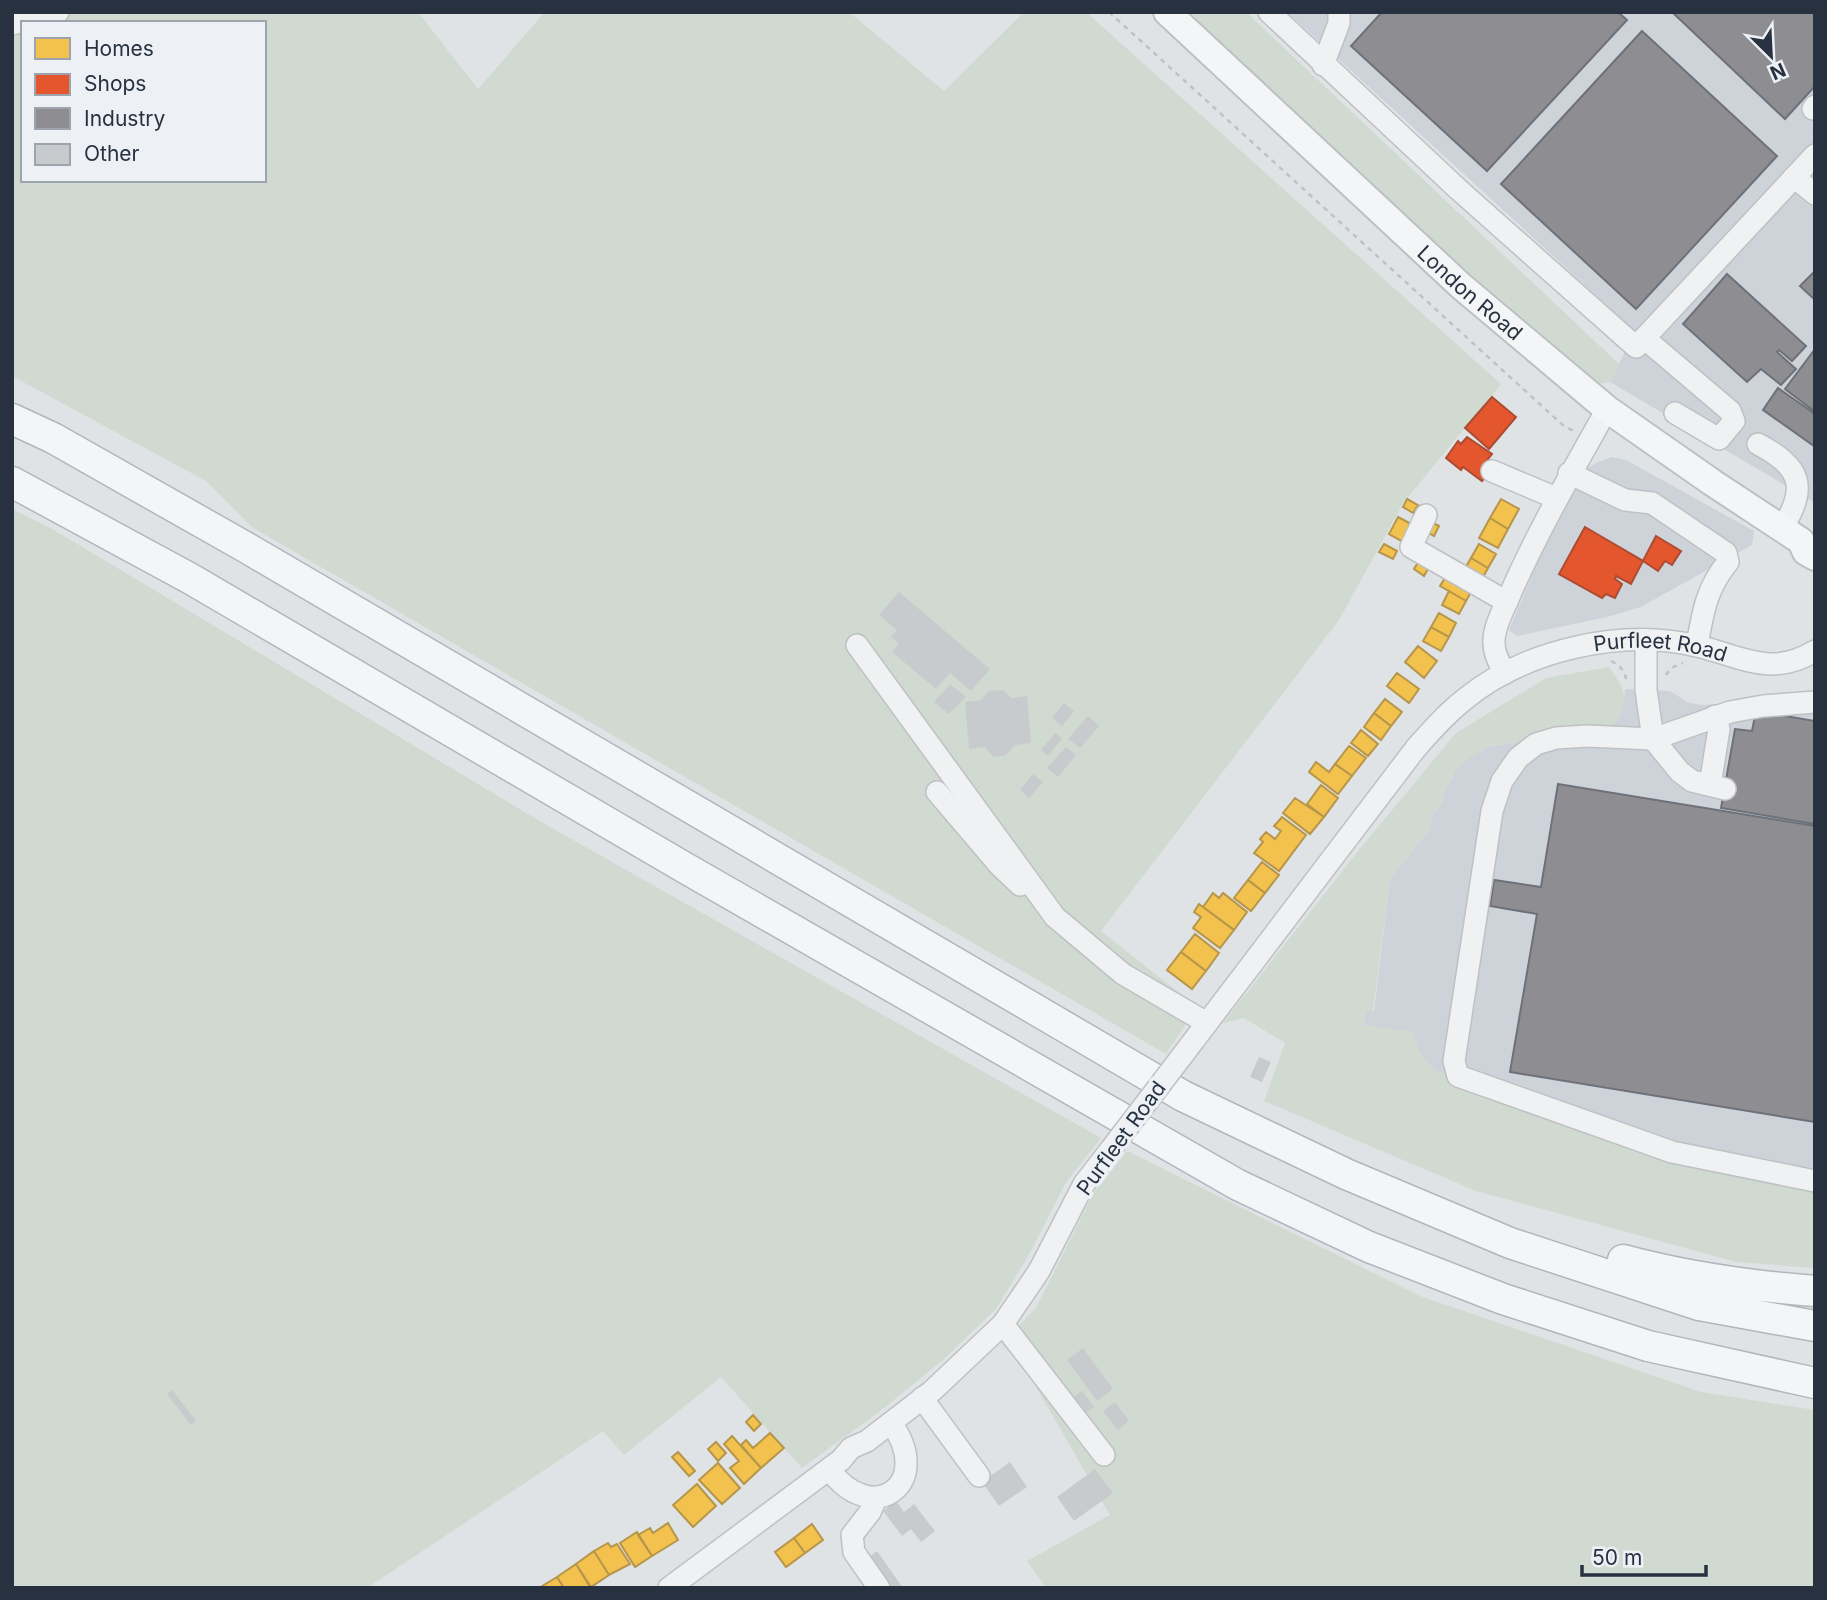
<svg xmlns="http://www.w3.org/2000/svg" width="1827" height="1600" viewBox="0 0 1827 1600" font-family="Inter,sans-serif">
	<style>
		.built { fill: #ced3d9 }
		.green { fill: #d1dad1; fill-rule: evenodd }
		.homes { fill: #f2c14e; stroke: #b5964a; stroke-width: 2 }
		.shops { fill: #e4572e; stroke: #ab4c33; stroke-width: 2 }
		.industry { fill: #8d8d92; stroke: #6e7179; stroke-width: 2 }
		.building { fill: #c8cbce }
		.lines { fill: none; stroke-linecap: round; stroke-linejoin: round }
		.minor-casing { stroke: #bec1c4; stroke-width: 24 }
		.major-casing { stroke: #bcc0c4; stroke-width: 30 }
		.highway-casing { stroke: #b2b6bb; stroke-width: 33 }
		.path { stroke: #bfc1c6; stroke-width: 2.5; stroke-dasharray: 5 5; stroke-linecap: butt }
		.minor { stroke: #f0f1f2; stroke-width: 21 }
		.major { stroke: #f4f5f6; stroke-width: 26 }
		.highway { stroke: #f4f5f6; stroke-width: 30 }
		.minor-bridge-casing { stroke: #bec1c4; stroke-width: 24; stroke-linecap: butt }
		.minor-bridge { stroke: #f0f1f2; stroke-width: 21 }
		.labels { text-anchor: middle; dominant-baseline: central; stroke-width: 7; stroke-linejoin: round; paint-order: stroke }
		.street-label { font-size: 21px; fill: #273140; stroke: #edf1f6 }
	</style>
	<rect width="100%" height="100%" fill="#e0e3e6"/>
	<path class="built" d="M1287 12H1815V503L1610 382 1635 331Z
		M1612 457 1626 460 1754 531 1752 545 1641 607 1607 617 1517 636 1509 630 1539 559 1586 470 1595 463Z
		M1628 689 1670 691 1689 703 1704 705 1815 698V1186L1649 1152 1437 1071 1427 1064 1419 1051 1414 1039 1363 1025 1366 1011H1374L1390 879 1430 829 1432 815 1442 804 1444 793 1455 771 1470 757 1489 747 1576 730 1623 708 1625 690Z"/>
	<path class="green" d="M12 12H418L478 89 545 12H849L944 91 1024 12H1086L1501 384 1404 502 1339 620 1101 931 1197 1007 1166 1054 253 528 206 481 12 376ZM23 23H264V180H23Z
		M1191 12H1246L1619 364 1610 382 1590 385 1205 29Z
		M12 509 54 530 543 823 1101 1138 1065 1184 1031 1251 996 1309 943 1360 879 1412 802 1468 721 1377 624 1455 603 1431 367 1588H12Z
		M1609 667C1623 687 1633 701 1614 724L1601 728 1576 730 1489 747 1470 757 1455 771 1444 793 1442 804 1432 815 1430 829 1390 879 1373 1011H1366L1363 1025 1414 1032C1415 1049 1424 1061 1437 1071L1649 1152 1815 1186V1268L1736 1262 1476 1191 1264 1101 1285 1043 1244 1018 1223 1023 1358 851 1456 733 1546 678Z
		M1127 1151 1420 1296 1701 1392 1815 1410V1588H1046L1027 1561 1110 1515 1029 1375 1001 1343 1036 1308 1093 1194Z"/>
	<path class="homes" d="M1407 499 1418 505 1413 513 1403 507Z
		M1501 499 1519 509 1508 529 1490 518Z
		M1398 517 1415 526 1405 543 1389 534Z
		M1490 518 1508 529 1498 548 1479 538Z
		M1429 521 1439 526 1434 536 1424 530Z
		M1384 544 1397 551 1393 559 1379 552Z
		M1479 544 1496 554 1488 568 1471 558Z
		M1471 558 1488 568 1481 581 1463 572Z
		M1420 559 1430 565 1424 576 1414 569Z
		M1448 573 1474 587 1466 601 1440 586Z
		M1449 591 1466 601 1459 614 1442 605Z
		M1439 613 1456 623 1449 637 1431 627Z
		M1431 627 1449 637 1441 651 1423 641Z
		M1418 646 1437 661 1424 678 1405 662Z
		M1397 673 1419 689 1409 703 1387 686Z
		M1385 699 1402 712 1391 726 1374 713Z
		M1374 713 1391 726 1381 740 1364 727Z
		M1361 730 1378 744 1368 756 1351 743Z
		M1349 746 1366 758 1352 776 1335 764Z
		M1316 762 1329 772 1335 764 1352 776 1338 794 1309 772Z
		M1321 785 1338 798 1324 817 1307 804Z
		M1295 798 1324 817 1310 834 1283 813Z
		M1282 817 1306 835 1279 871 1254 853 1263 842 1260 839 1266 832 1275 839 1281 831 1274 826Z
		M1262 862 1279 875 1265 893 1248 880Z
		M1248 880 1265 893 1251 911 1234 898Z
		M1213 893 1219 898 1223 893 1247 912 1234 930 1203 907Z
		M1199 904 1234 930 1220 948 1193 928 1201 917 1194 912Z
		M1195 934 1219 953 1206 971 1181 952Z
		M1181 952 1206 971 1192 989 1167 970Z
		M753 1415 761 1424 754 1431 746 1422Z
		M770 1433 784 1448 761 1468 741 1445 746 1440 753 1448Z
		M732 1436 761 1468 744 1484 730 1468 739 1461 724 1444Z
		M716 1442 726 1453 718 1461 708 1449Z
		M678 1452 695 1471 689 1476 672 1457Z
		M718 1463 740 1488 722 1504 699 1480Z
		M697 1484 716 1506 693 1527 673 1505Z
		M668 1523 678 1540 652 1556 638 1535 650 1528 653 1533Z
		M812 1524 823 1540 805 1553 794 1538Z
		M637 1532 652 1556 635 1567 620 1543Z
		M794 1538 805 1553 786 1567 775 1552Z
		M608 1543 611 1547 617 1544 630 1564 609 1575 594 1551Z
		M594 1551 609 1575 591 1587 576 1564Z
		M576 1564 590 1587V1588H564L557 1577Z
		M557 1577 564 1588H539Z"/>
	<path class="shops" d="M1492 397 1516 417 1489 449 1465 428Z
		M1467 437 1492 454 1485 463 1492 468 1482 481 1463 467 1461 470 1446 458 1458 441 1461 444Z
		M1585 527 1643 561 1631 584 1616 576 1615 579 1622 584 1615 598 1606 594 1602 598 1559 574Z
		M1656 536 1681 551 1672 565 1665 561 1658 571 1643 561Z"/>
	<path class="industry" d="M1382 12H1618L1627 20 1487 171 1351 46Z
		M1672 12H1815V86L1785 119Z
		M1642 31 1777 156 1636 309 1501 184Z
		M1815 271V300L1800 286Z
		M1727 274 1806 346 1792 361 1779 350 1777 352 1796 369 1781 385 1761 369 1747 382 1683 324Z
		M1815 349V411H1814L1785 389Z
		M1778 388 1815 414 1814 446 1763 410Z
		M1756 711 1815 721V824L1721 808 1735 729 1752 731Z
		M1558 784 1815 826V1122L1510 1072 1537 914 1490 906 1494 880 1541 887Z"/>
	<path class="building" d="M899 592 990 669 971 691 950 673 936 689 892 652 899 644 891 637 897 630 879 615Z
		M950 684 966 697 949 714 934 702Z
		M1003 690 1011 698 1027 696 1031 743 1015 745 1006 755 993 757 985 747 969 749 965 702 981 700 989 691Z
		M1064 703 1074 711 1062 726 1052 718Z
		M1088 716 1099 726 1080 748 1068 739Z
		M1055 733 1062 738 1048 756 1041 750Z
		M1066 747 1076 755 1058 777 1047 768Z
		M1033 774 1043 782 1029 798 1020 790Z
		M1259 1057 1271 1062 1262 1082 1250 1077Z
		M1083 1348 1113 1389 1097 1401 1067 1360Z
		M172 1390 196 1421 191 1425 167 1394Z
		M1082 1391 1094 1407 1083 1415 1071 1399Z
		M1115 1402 1129 1421 1118 1430 1103 1411Z
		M1010 1462 1027 1487 999 1506 982 1482Z
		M1095 1469 1113 1493 1074 1521 1057 1497Z
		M896 1501 904 1512 914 1504 935 1531 921 1542 911 1529 902 1536 883 1511Z
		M877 1551 903 1588H885L865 1560Z"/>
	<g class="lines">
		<g class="minor-casing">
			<g id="minor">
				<path d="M1269 12 1459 190 1636 347 1815 155"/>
				<path d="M12 24 41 18 58 12"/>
				<path d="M1323 65 1339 23V12"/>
				<path d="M1813 109 1815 106"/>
				<path d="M1794 177 1815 194"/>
				<path d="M1644 338 1730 411 1734 421 1719 439 1675 413"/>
				<path d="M1758 444C1800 466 1809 487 1782 528"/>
				<path d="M1492 471 1556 498"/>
				<path d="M1569 473 1625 500 1652 503 1726 553 1728 562C1706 589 1703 612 1697 645"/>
				<path d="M1426 515 1411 547 1507 602"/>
				<path d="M1646 640V690L1653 739 1680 772 1692 781 1725 789"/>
				<path d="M857 645 1055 917 1123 974 1207 1023"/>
				<path d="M1505 673C1500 664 1494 655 1494 643 1493 627 1505 607 1511 592 1539 529 1573 470 1607 409"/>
				<path d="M1815 702 1763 706 1730 712 1653 739 1587 736 1556 738 1536 744 1518 758 1502 781 1492 811 1454 1061 1458 1076 1672 1152 1815 1181"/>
				<path d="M1710 785 1719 729 1715 716"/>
				<path d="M937 792 1000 866 1020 885"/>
				<path id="s1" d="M1182 1056 1416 748C1431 731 1446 714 1465 699 1525 650 1621 628 1697 646 1741 656 1770 678 1815 651"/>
				<path d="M1003 1324 1104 1455"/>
				<path d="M922 1398 979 1476"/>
				<path d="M829 1469C873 1529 935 1483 891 1423"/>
				<path d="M876 1498 870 1512 852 1535 854 1552 879 1588"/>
				<path d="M669 1588 841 1460 851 1448 867 1441 932 1391 1003 1324 1039 1271 1084 1184 1111 1149"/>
			</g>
		</g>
		<g class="major-casing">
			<g id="major">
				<path id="s2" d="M1167 12 1461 286 1607 409 1713 483 1801 541 1806 552 1815 557"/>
			</g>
		</g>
		<g class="highway-casing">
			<path id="highway" d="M12 419 53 438 247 548 1183 1096 1346 1174 1510 1243 1699 1305 1815 1326
				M12 482 191 579 687 869 1238 1185 1369 1247 1503 1299 1648 1346 1815 1383
				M1623 1260C1686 1277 1750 1286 1815 1291"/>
		</g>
		<path class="path" d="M1109 12 1565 427 1574 431
			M1611 661C1619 665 1625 670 1626 679
			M1666 675 1671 668 1683 663"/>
		<use href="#minor" class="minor"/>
		<use href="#major" class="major"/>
		<use href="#highway" class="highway"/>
		<g class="minor-bridge-casing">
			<path id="minor-bridge" d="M1111 1149 1182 1056"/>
		</g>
		<use href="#minor-bridge" class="minor-bridge"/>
	</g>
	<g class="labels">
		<g class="street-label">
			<text stroke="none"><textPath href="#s2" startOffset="413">London Road</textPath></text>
			<text stroke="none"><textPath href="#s1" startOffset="665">Purfleet Road</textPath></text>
			<text transform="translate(1121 1138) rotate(-54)">Purfleet Road</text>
		</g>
	</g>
	<rect width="1827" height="1600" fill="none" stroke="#273140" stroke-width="28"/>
	<rect x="21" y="21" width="245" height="161" fill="#edf1f6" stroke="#9ea4ad" stroke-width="2"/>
	<rect x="35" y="38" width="35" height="21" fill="#f2c14e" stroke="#9ea4ad" stroke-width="2"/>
	<text x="84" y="56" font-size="21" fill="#273140">Homes</text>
	<rect x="35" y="74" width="35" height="21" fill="#e4572e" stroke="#9ea4ad" stroke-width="2"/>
	<text x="84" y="91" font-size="21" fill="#273140">Shops</text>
	<rect x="35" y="108" width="35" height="21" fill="#8d8d92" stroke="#9ea4ad" stroke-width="2"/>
	<text x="84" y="126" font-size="21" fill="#273140">Industry</text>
	<rect x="35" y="144" width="35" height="21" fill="#c8cbce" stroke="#9ea4ad" stroke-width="2"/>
	<text x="84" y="161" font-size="21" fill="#273140">Other</text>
	<g transform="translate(1771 56) rotate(156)" stroke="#edf1f6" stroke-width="5" paint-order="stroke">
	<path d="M0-5L12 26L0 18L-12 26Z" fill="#273140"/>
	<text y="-10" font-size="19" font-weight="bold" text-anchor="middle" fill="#273140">N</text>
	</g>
	<path d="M1582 1565v10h124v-10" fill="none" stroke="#273140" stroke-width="3.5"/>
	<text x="1592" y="1565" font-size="21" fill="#273140" stroke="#edf1f6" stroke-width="5" paint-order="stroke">50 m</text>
</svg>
